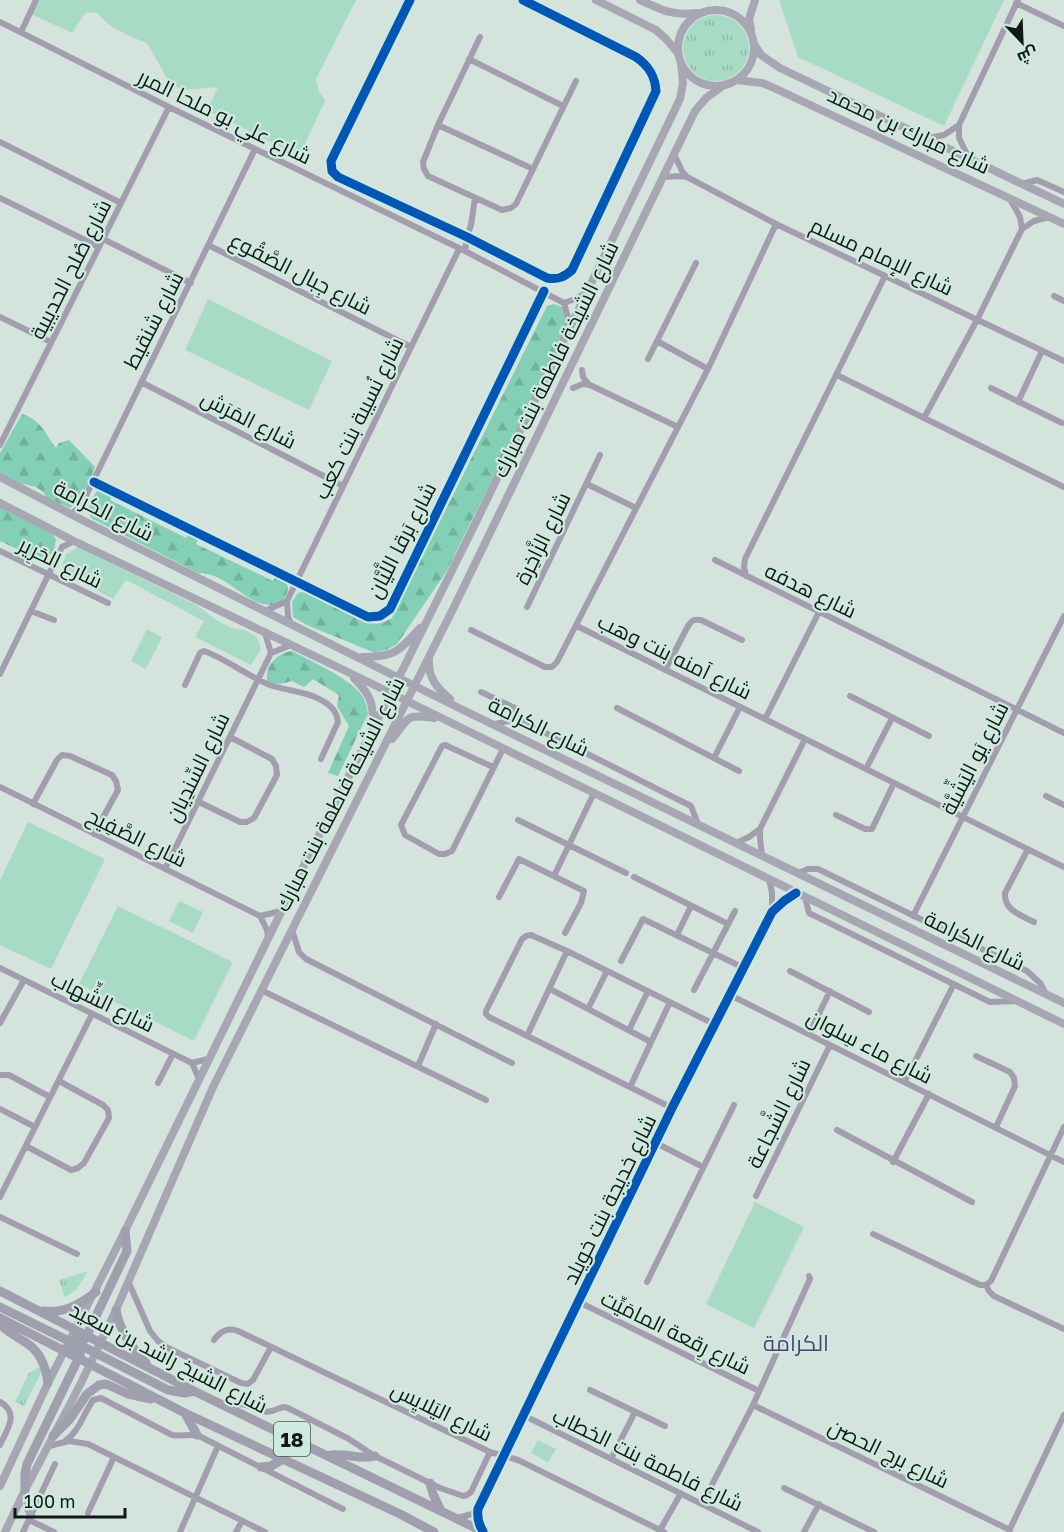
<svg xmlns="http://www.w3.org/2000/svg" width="1064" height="1532" viewBox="0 0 1064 1532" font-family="'Golos Text',Cairo,sans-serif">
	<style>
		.grass { fill: url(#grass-tufts) }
		.forest { fill: url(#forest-firs) }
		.green { fill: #a7dbc5 }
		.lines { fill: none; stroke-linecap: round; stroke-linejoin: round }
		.street { stroke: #a29eae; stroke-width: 6 }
		.secondary { stroke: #a6a7b3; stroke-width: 8 }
		.primary { stroke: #a09fad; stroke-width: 9 }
		.cycleway-casing { stroke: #cee9dd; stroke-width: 13 }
		.cycleway { stroke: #0057b8; stroke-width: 9 }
		.labels { text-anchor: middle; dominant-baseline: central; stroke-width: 4.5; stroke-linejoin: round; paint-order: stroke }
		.shield { fill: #cee9dd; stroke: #495751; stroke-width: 1.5 }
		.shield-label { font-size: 20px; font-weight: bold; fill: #101915 }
		.street-label { font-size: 21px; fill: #101915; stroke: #cee9dd }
		.neighbourhood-label { font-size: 22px; fill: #533e7a; stroke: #cee9dd }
	</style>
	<defs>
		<pattern id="grass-tufts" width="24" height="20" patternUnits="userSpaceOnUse" patternTransform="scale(1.5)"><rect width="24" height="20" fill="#a7dbc5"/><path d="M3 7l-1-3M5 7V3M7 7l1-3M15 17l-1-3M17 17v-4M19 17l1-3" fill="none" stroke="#8fbba8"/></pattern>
		<pattern id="forest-firs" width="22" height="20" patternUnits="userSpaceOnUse" patternTransform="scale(1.5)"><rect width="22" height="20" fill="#84d0b6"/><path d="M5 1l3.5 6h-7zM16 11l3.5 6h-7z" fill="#71b29c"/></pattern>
	</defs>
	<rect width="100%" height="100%" fill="#d4e3dc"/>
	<path class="grass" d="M683 48a33 33 0 1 1 66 0a33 33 0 1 1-66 0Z
		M88 1271 76 1290 65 1297 59 1280Z
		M40 1367 42 1371 24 1406 15 1402 29 1373Z"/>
	<path class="forest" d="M554 304 562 307 569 325 446 572 397 644 388 649 375 653 307 625 293 617 292 602 298 593 306 591 371 623C380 625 384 622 392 618L547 306Z
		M22 414C43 421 44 433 56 448L59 443 69 440 95 467C89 482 84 498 70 508L47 498C40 483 24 486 13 481 9 479 4 476 0 473V453Z
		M98 489 112 495 110 500 186 538 189 533 199 538 196 544 273 581 276 576C280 578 286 579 287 584 291 594 280 607 269 605 244 603 226 572 198 573L91 518C86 507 92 499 98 489Z
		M0 507 51 533 56 539 54 550 44 562 0 541Z
		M292 651C311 661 346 677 359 692 365 698 367 706 368 714L338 776 328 773 349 726 337 706 339 695 313 679 304 687 292 681C282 684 277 685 267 681 265 665 278 653 292 651Z"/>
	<path class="green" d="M38 0H356L316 79 318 89 325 101 299 156 207 110 218 87 185 90 171 85 147 43 129 36 109 25 97 13 86 12 72 33 31 14Z
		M779 0H1004L944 126 798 57Z
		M208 299 332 361 309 410 185 350Z
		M78 547 198 606 215 619 231 628 245 630 257 637 261 649 251 665 195 637 204 621 126 580 113 599 66 574 62 566 66 554Z
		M147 629 162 637 146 669 131 661Z
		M28 822 105 859 51 969 0 945V880Z
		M179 901 203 912 193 933 169 921Z
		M118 906 233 962 194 1041 79 984Z
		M755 1202 804 1227 754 1328 706 1304Z
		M538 1440 556 1449 548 1462 531 1453Z"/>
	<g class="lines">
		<path class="street" d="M410 0 331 161 332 171 338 177 467 237 547 278C558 280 564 277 572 270L656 91C655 76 649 66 636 57L523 0
			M1016 3 1064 26
			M0 22 169 107 465 251 564 303 570 325
			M21 32 36 0
			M480 37 438 125 423 162 424 169 428 176 502 210 511 208 516 204 576 81
			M469 59 563 106
			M438 125 533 169
			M959 125V138L969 158
			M928 138 944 135 959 125 1018 0
			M0 142 121 203
			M674 154 682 171 687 177
			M663 177 680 176 687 177 776 224 1064 361
			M1022 184 1037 180 1064 192
			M0 198 99 247
			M1010 199 1020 217 1022 229
			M103 239 191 283
			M208 245 411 347
			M465 251 467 237 471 225 475 198
			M1054 296 1064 301
			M564 303 575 299 586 293
			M0 317 51 342
			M657 341 708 369
			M648 359 696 263
			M582 370 583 377 589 385
			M837 375 1064 487
			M141 382 343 486
			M573 388 583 384 590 385 678 427
			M991 388 1062 423
			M1018 402 1042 351
			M924 418 977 320 1022 229 1034 221 1049 217
			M0 445 169 107
			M94 482 368 617 380 616 390 609 544 291
			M587 484 636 508
			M71 514 81 506 255 149
			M0 551 108 603
			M715 560 1064 733
			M746 576 744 567 745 559 885 276
			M527 607 600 455
			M31 611 54 620
			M265 611 287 601
			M291 624 288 617 287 601 459 249
			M577 626 1064 867
			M471 630 545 667H552L557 662 708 369 776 224
			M271 653 291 645
			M665 670 688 626C692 620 694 619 701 620L742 640
			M0 674 62 547 74 541
			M185 685 200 653 204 651C227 659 247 676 270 685 287 691 307 691 323 701 332 706 337 712 338 722L321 759
			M481 692 515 708 518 719
			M850 696 929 736
			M617 708 739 771
			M765 719 819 612
			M495 724 518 719 691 806 698 824
			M714 758 740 707
			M493 767 445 745 442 746 401 825 405 835 439 854H445L452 851 503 749
			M866 769 892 718
			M0 787 260 916 281 911
			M1046 796 1064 805
			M199 802 240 822H247L254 818 277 775 276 766 272 759 230 737
			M33 804 57 760 62 755 70 756 112 775 116 781 118 790 94 834
			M836 815 865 829H872L894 783
			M518 820 626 873
			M760 829 805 739
			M736 843 749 837 760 829V838L762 855
			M1028 849 1005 893C1004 911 1021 915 1034 922
			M165 869 271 653 265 633
			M798 873 808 869H818L1027 971 1040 983 1046 994
			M554 876 594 793
			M634 877 728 924
			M769 879 772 893V912
			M499 897 519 859 584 891 581 903 565 933
			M805 897 809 913 990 1002 1017 1001
			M260 916 267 930 268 937
			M913 916 1064 616
			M292 930 299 952 306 959 512 1063
			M677 935 691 906
			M621 961 643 919 744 968
			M0 968 192 1063 199 1079
			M790 971 869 1012
			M550 989 651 1042
			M261 990 486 1100
			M694 990 735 911
			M730 995 1064 1162
			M588 1009 607 971
			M0 1023 24 980
			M629 1030 648 991
			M809 1034 830 991
			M527 1036 567 951
			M976 1056 1010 1072 1014 1078 1015 1086 996 1127
			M192 1063 208 1059
			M418 1066 436 1024
			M0 1075H9L50 1097
			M905 1081 954 984
			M158 1083 173 1054
			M630 1087 670 1002
			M672 1108 489 1017 486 1014V1011L522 939 526 936 531 935 567 951 714 1024
			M0 1109 35 1127
			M837 1130 972 1202
			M656 1143 703 1167
			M26 1146 71 1170 78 1168 84 1163 109 1118 108 1110 103 1105 59 1081
			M893 1162 929 1094
			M756 1196 830 1045
			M0 1197 92 1014
			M0 1217 77 1254
			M873 1234 980 1285H986L991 1281 1064 1127
			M647 1282 734 1105
			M129 1283 150 1331 158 1341 168 1348 241 1383 248 1384 253 1380 271 1347
			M986 1285 989 1291 994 1296 1064 1329
			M579 1302 759 1391
			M214 1340C220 1331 229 1327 238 1331L490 1452 518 1460 664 1532
			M590 1390 665 1426
			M0 1402C20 1413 7 1430 0 1445
			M753 1405 1010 1530
			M225 1406 242 1404 266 1412 272 1411 283 1407 288 1408 349 1439 373 1455 440 1488 463 1496 467 1495 471 1492 490 1452
			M523 1415 758 1532
			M64 1442C79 1432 83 1415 93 1400L101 1398 172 1435C182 1437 190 1433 199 1436L343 1509
			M49 1446 69 1441 88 1444 265 1532
			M611 1459 635 1412
			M784 1488 874 1532
			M702 1504 753 1405 805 1290 810 1279 809 1276
			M88 1513 114 1457
			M457 1518 472 1514 477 1509
			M29 1520 54 1532
			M482 1531 477 1516 478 1509 672 1108 772 912 784 901 796 893
			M1009 1531 1064 1415
			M23 1532 55 1464
			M180 1532 218 1446
			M236 1532 242 1521
			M659 1532 681 1493
			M804 1532 819 1504"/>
		<path class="secondary" d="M596 0 656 30 666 39 678 53
			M640 0C662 10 672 16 697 13
			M678 48a38 38 0 1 1 76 0a38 38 0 1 1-76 0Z
			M751 29 749 19 755 0
			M754 44 761 55 780 68 1064 204
			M736 80 762 83 772 87 1064 224
			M0 477 84 521 459 708 1064 1003
			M0 503 74 541 350 673 1064 1024
			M362 657C394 657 399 652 420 628
			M429 660C428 678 437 688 450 699
			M354 678C371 696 373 701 373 725
			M392 739C409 719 404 713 434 718
			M0 1486 48 1383 125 1231 308 857 404 667 477 520 680 99 683 83 681 63
			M22 1497 31 1515
			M5 1532 25 1490 81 1383 116 1310 213 1087 454 607 695 111 706 98 724 85"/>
		<path class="primary" d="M0 1291 194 1391 484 1532
			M0 1307 73 1343 81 1346
			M116 1310C120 1332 131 1346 146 1363
			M43 1311C64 1314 80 1304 96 1292
			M0 1318 185 1413 400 1514 434 1532
			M0 1324C8 1333 18 1337 28 1344 41 1353 46 1368 48 1383
			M85 1339 127 1251 125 1231
			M64 1351 72 1348 84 1347 168 1390 185 1393 194 1391
			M185 1413 197 1435
			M53 1436 70 1419 87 1394 99 1385 106 1384 128 1394 151 1399
			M327 1456C344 1451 359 1461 375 1456
			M261 1467 271 1466 283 1459
			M430 1483 433 1494 441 1511
			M25 1490V1474L27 1464 80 1355 81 1342 76 1330"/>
		<g class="cycleway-casing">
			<path id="cycleway" d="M410 0 331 161 332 171 338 177 467 237 547 278C558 280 564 277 572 270L656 91C655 76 649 66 636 57L523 0
				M94 482 368 617 380 616 390 609 544 291
				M483 1531C478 1524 477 1518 478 1509L672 1108 772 912 784 901 796 893"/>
		</g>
		<use href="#cycleway" class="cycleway"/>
	</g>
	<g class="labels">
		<rect class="shield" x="274" y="1422" width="36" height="34" rx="4.5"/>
		<g class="shield-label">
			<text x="292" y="1439">18</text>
		</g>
		<g class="street-label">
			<text transform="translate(225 116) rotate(26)">شارع علي بو ملحا المرر</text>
			<text transform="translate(909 130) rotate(25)">شارع مبارك بن محمد</text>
			<text transform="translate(882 256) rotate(25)">شارع الإمام مسلم</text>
			<text transform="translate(70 269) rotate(-63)">شارع صُلح الحديبية</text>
			<text transform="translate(301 273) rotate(27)">شارع جِبال الصَّقُوع</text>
			<text transform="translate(153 320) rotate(-63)">شارع شنقيط</text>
			<text transform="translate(555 359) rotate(-64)">شارع الشيخة فاطمة بنت مبارك</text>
			<text transform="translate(358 418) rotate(-64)">شارع نُسيبة بنت كعب</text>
			<text transform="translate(249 419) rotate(27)">شارع المَرَش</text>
			<text transform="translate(104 510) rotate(27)">شارع الكرامة</text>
			<text transform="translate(542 538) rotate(-64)">شارع الزَّاخِرة</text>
			<text transform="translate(401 540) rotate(-63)">شارع بَرقا اللَّيَّان</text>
			<text transform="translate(61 562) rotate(26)">شارع الحَرِير</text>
			<text transform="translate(811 590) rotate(26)">شارع هدفه</text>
			<text transform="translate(675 656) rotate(26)">شارع آمنه بنت وهب</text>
			<text transform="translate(539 726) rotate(26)">شارع الكرامة</text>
			<text transform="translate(974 758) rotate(-63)">شارع يَو اليَشِّيَّة</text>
			<text transform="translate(197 767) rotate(-64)">شارع السِّندِيان</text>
			<text transform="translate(339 794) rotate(-63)">شارع الشيخة فاطمة بنت مبارك</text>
			<text transform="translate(137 837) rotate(26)">شارع الصَّفِيح</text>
			<text transform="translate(975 940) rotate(26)">شارع الكرامة</text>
			<text transform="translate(103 1001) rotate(26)">شارع الشِّهاب</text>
			<text transform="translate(870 1046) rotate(27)">شارع ماء سِلوان</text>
			<text transform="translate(778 1113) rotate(-64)">شارع الشَّجاعة</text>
			<text transform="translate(609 1199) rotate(-64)">شارع خديجة بنت خويلد</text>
			<text transform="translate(676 1332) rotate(26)">شارع رِقعة المامَيِّت</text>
			<text transform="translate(169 1357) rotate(27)">شارع الشيخ راشد بن سعيد</text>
			<text transform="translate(442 1411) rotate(26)">شارع اليَلايِس</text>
			<text transform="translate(889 1453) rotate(26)">شارع برج الحصن</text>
			<text transform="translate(648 1459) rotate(26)">شارع فاطمة بنت الخطاب</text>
		</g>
		<g class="neighbourhood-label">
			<text x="796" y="1342">الكرامة</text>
		</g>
	</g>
	<g transform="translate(1022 42) rotate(157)" stroke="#cee9dd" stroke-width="4.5" paint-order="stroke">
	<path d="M0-4.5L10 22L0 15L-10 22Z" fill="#101915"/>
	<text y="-9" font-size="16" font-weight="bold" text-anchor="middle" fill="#101915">ش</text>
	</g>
	<path d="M15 1508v9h110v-9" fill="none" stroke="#101915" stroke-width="3"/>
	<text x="24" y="1508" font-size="18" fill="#101915" stroke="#cee9dd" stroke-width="4.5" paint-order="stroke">100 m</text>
</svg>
